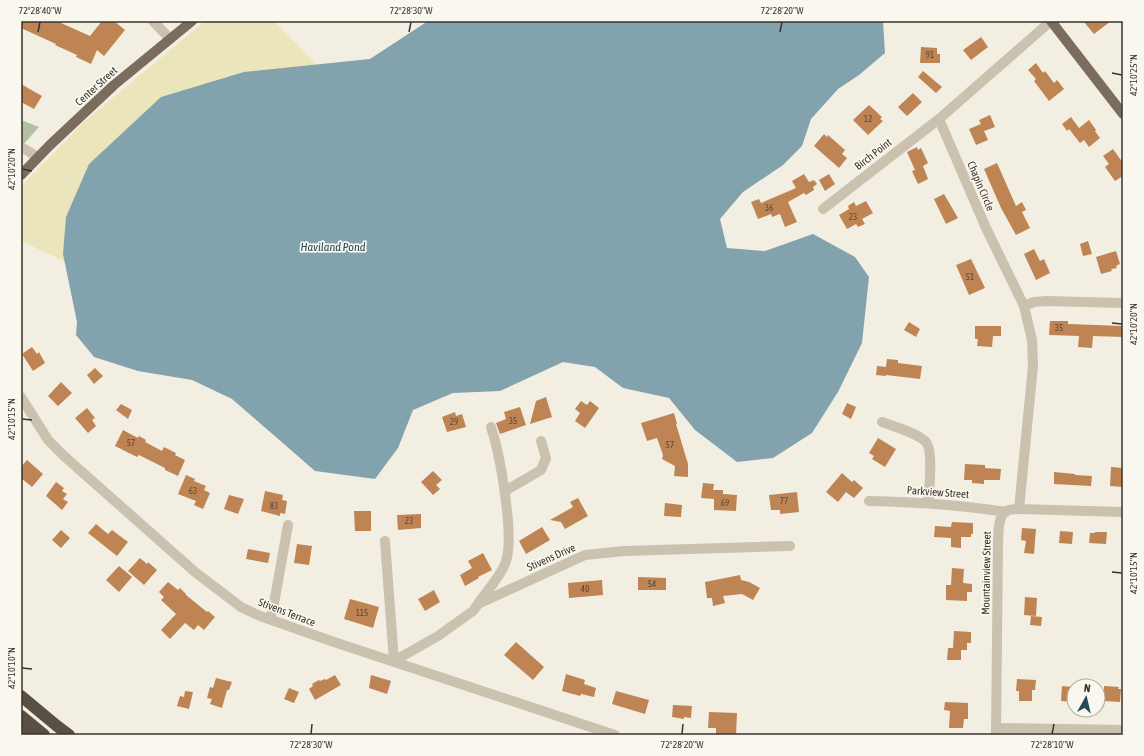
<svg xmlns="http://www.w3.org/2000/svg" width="1144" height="756" viewBox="0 0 1144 756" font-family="'Asap Condensed',sans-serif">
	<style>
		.green { fill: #b0c1a2 }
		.sand { fill: #ebe5bb }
		.water { fill: #82a3ae }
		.building { fill: #bf8453 }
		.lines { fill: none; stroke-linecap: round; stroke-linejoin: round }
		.minor { stroke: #cac1ae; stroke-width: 10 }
		.major { stroke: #7a6d5e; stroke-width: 10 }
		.highway { stroke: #5a4f43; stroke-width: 12 }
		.ticks { fill: none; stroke: #39332c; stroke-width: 1.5 }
		.labels { text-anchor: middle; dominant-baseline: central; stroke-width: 3.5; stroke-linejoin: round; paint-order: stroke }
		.number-label { font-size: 9px; fill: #5a4736 }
		.street-label { font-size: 11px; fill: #39332c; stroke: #faf7ee }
		.water-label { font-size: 12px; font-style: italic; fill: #234a59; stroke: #faf7ee }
		.neatline { fill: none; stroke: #39332c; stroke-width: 1.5 }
		.ticks-label { font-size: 10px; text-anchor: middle; fill: #39332c }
	</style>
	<rect width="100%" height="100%" fill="#f2eee2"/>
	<path class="green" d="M21 120 39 127 21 147Z"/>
	<path class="sand" d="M205 21H274L321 69 85 271 21 241V186L85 121Z"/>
	<path class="water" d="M428 21H883L885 53 859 75 838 89 811 119 802 146 783 165 743 192 720 219 727 248 765 251 813 234 855 257 869 277 862 343 838 392 812 433 773 458 737 462 695 430 669 398 623 388 595 367 563 362 500 391 453 393 413 410 398 448 375 479 315 471 232 399 192 380 138 371 94 357 76 335 77 322 63 254 66 217 89 164 161 97 244 72 370 59Z"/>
	<path class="building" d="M21 21H62L61 23 90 36 102 21H114L125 30 104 56 97 50 91 64 76 57 77 55 55 45 56 44 21 28Z
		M1083 21H1111L1094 34Z
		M981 37 988 47 971 60 963 50Z
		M921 47 937 48V54H940V63H920Z
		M1036 63 1043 73 1045 71 1054 83 1057 80 1064 89 1049 101 1034 81 1036 79 1028 70Z
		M923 71 942 87 936 93 918 77Z
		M21 84 42 96 34 109 21 102Z
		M913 93 922 102 907 116 898 107Z
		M869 105 882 117 880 119 883 121 868 135 853 120Z
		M990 115 995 127 984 131 988 140 976 145 969 129 981 124 979 120Z
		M1071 117 1079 128 1089 120 1096 130 1095 131 1100 138 1089 147 1084 140 1080 143 1069 129 1067 131 1062 124Z
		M824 134 827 137 828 135 845 150 842 154 847 158 839 168 814 146Z
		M917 147 918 150 921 148 928 163 923 166 928 179 918 184 912 171 915 170 907 152Z
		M1113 149 1123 163V176L1115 181 1105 167 1109 164 1103 156Z
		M997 163 1016 206 1022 202 1026 210 1022 212 1030 228 1016 235 1001 208 984 169Z
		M804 174 809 182 814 180 817 184 813 187 814 190 806 195 804 193 788 202 797 222 785 227 780 214 772 217 771 214 758 219 751 202 759 199 761 203 796 188 792 181Z
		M829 174 835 184 825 191 819 180Z
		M944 194 958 218 946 224 934 199Z
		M866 201 873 213 862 219 865 224 858 227 856 224 847 229 839 215 849 209 848 206 854 202 856 206Z
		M1088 241 1092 254 1083 256 1080 244Z
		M1034 249 1040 261 1044 259 1050 273 1036 280 1024 254Z
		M1116 251 1120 264 1116 266 1117 268 1111 269 1112 271 1101 274 1096 257Z
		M971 259 985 288 969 295 956 265Z
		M1050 321H1068V324L1123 326V337L1093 336 1092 348 1078 347 1079 336 1049 335Z
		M909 322 920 329 916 337 904 330Z
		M975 326H1001V336H993L992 347 977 346 978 339H975Z
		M32 347 37 354 39 352 45 363 33 371 22 354Z
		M887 359 898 360V363L922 366 920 379 886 375V376L876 375 877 366 886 367Z
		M95 368 103 376 94 384 87 375Z
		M61 382 72 393 58 406 48 396Z
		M546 397 552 417 530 424 536 401Z
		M581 401 587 405 590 401 599 408 585 428 575 421 580 413 575 409Z
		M847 403 856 407 851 419 842 414Z
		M121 404 132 410 128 419 116 410Z
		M520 407 526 425 500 434 496 423 506 419 504 412Z
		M87 408 95 418 92 420 96 426 88 433 75 418Z
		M455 412 456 416 462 414 466 427 447 432 442 417Z
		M674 413 677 424H676L688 464V477L674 476 675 466 662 459 663 455 657 438 647 441 641 423Z
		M123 430 138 438 139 436 146 440 145 442 162 451 164 447 176 453 175 455 185 460 178 476 165 470V468L139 455 137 457 115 446Z
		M878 438 896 449 885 467 872 459 874 456 869 453Z
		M27 460 43 474 32 487 21 478V467Z
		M965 464 985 465V468L1001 469 1000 480H984V484L972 483V480H964Z
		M1111 467 1123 468V487L1110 486Z
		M433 471 442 480 436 485 440 489 433 495 421 482Z
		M1054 472 1075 474V475L1092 476 1091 486 1054 484Z
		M842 473 852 482 854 480 863 488 854 498 846 492 838 502 826 492Z
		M186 475 195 479 194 481 206 486 204 490 210 493 203 509 194 505 196 501 178 494Z
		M56 482 64 488 62 491 67 494 63 499 68 502 62 510 46 496Z
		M703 483 714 484 713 490H723V494L737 495 736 511 714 510V499L701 498Z
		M265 491 283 495 282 500 287 501 285 514 280 513V516L261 511Z
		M797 492 799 512 780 514V510H771L769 495Z
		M229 495 244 499 238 514 224 509Z
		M578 498 588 516 565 529 561 522 550 520 573 507 570 502Z
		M665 503 682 505 681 517 664 516Z
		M354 511H371V531H355Z
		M421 514V528L398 530 397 515Z
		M952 522 973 523V534H971V537H961V548L951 547V538L934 537 935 526 951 527Z
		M96 524 108 534 112 530 128 542 117 556 88 533Z
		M542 527 550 540 526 554 519 541Z
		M1022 528 1036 529 1034 554 1024 553 1026 541 1021 540Z
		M61 530 70 538 61 548 52 540Z
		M1060 531 1073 532 1072 544 1059 543Z
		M1095 532H1107L1106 544 1089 543 1090 533H1095Z
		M297 544 312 546 309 565 294 563Z
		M248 549 270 553 268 563 246 559Z
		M483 553 492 570 478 577 479 578 465 586 460 575 472 568 468 561Z
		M140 558 147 564 148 562 157 570 144 585 128 571Z
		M119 566 132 577 119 592 106 580Z
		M952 568 964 569 963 583 972 584V592H967V601L946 600V585H951Z
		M740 575 741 580 749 582 760 588 753 600 742 594 723 596 725 603 713 606 712 598H707L705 582Z
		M638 577 666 578V590H638Z
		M602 580 603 595 569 598 568 583Z
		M168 582 178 590 180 588 186 594V595L207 612 208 611 215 617 204 630 198 625 194 630 185 623 170 639 161 630 176 614 161 600 164 597 159 592Z
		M434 590 440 602 425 611 418 599Z
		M1025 597 1037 598 1036 616 1024 615Z
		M350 599 379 607 373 628 344 619Z
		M1031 616 1042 617 1041 626 1030 625Z
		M954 631 971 632V643H967V650H961V660H947L948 648H953Z
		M516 642 544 667 533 680 504 655Z
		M566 674 585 680 584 684 596 688 594 697 581 694 580 696 562 691Z
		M335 675 341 685 315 700 309 689 313 686 312 684 319 680 320 681 325 679 326 680Z
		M371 675 391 681 387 694 369 688Z
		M216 678 232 682 229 690H227L222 708 210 704 212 699 207 698 210 687 213 688Z
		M1017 679 1036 680 1035 690H1032V701H1019V691H1016Z
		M1062 686 1074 687V702L1061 701Z
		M1104 686 1119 687 1118 689H1121L1120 702 1104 701Z
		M289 688 299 692 294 703 284 699Z
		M185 691 193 692 189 709 177 706 180 696 184 697Z
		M616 691 649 700 645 714 612 704Z
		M945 702 968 703V719H964L963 728H949L950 711 944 710Z
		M673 705 692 706 691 718 684 717V719L672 717Z
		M709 712 737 713 736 735H716V728H708Z"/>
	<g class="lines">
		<path class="minor" d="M153 21 170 39
			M1051 21 939 119 986 228 1024 306 1034 302 1046 301 1123 303
			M21 147 38 157
			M823 209 939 119
			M21 397 48 440 64 456 195 572 241 607 260 616 334 642 615 735
			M882 422C895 427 915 432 925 441 934 449 929 490 928 503
			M505 491 541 470 546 458 541 441
			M869 501C915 502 960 505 1006 512
			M1019 509 1033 366 1032 340 1024 306
			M385 541 394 661 438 636 473 611 478 604 585 555 624 551 790 546
			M479 602C488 590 499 578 505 564 510 552 509 534 508 521 505 489 501 458 491 427
			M270 619 273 609 288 525
			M996 728 1123 730
			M996 735 998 543C999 533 997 518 1006 511 1010 509 1015 509 1019 509L1123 512"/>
		<path class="major" d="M1051 21 1123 114
			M21 175 50 145 114 85 192 21"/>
		<path class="highway" d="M21 696 57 726 69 735
			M21 716 44 735
			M21 725 29 735"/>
	</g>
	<path class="ticks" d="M38 32 40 22M409 32 411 22M780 32 782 22M1112 73 1122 75M22 169 32 171M1112 323 1122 324M22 419 32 420M1112 572 1122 573M22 668 32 669M311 734 312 724M682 734 683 724M1052 734 1054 724"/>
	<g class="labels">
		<g class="number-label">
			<text x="930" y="55">91</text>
			<text x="868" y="119">12</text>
			<text x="769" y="208">36</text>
			<text x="853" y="217">23</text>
			<text x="970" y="277">51</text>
			<text x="1059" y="328">35</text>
			<text x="513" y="421">35</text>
			<text x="454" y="422">29</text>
			<text x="131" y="443">57</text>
			<text x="670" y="445">57</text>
			<text x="193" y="491">63</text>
			<text x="784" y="501">77</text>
			<text x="725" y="503">69</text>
			<text x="274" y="506">83</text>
			<text x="409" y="521">23</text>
			<text x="652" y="584">54</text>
			<text x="585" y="589">40</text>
			<text x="362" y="613">115</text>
		</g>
		<g class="street-label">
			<text transform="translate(96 86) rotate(-42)">Center Street</text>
			<text transform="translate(873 154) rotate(-38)">Birch Point</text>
			<text transform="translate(981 186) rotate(67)">Chapin Circle</text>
			<text transform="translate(938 492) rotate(4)">Parkview Street</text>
			<text transform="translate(551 557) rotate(-24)">Stivens Drive</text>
			<text transform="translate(986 573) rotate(-89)">Mountainview Street</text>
			<text transform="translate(287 612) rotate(21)">Stivens Terrace</text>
		</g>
		<g class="water-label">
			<text x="333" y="247">Haviland Pond</text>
		</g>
	</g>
	<rect width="1144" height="756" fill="none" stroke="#faf7ee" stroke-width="44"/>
	<g transform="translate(1086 698) rotate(8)"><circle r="19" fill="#faf7ee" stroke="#ada9a0"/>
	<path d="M0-3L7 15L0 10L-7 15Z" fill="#234a59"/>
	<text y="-6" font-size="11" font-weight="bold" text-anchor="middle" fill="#39332c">N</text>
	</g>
	<rect x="22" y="22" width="1100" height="712" class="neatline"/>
	<g class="ticks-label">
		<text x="40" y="14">72°28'40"W</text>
		<text x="411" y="14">72°28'30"W</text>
		<text x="782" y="14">72°28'20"W</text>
		<text transform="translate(1133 75) rotate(-90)" y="4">42°10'25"N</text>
		<text transform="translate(11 169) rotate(-90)" y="4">42°10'20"N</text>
		<text transform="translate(1133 324) rotate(-90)" y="4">42°10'20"N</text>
		<text transform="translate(11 419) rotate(-90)" y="4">42°10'15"N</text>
		<text transform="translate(1133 573) rotate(-90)" y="4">42°10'15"N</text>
		<text transform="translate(11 668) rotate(-90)" y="4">42°10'10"N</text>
		<text x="311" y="748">72°28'30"W</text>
		<text x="682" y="748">72°28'20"W</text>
		<text x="1052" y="748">72°28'10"W</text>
	</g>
</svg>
